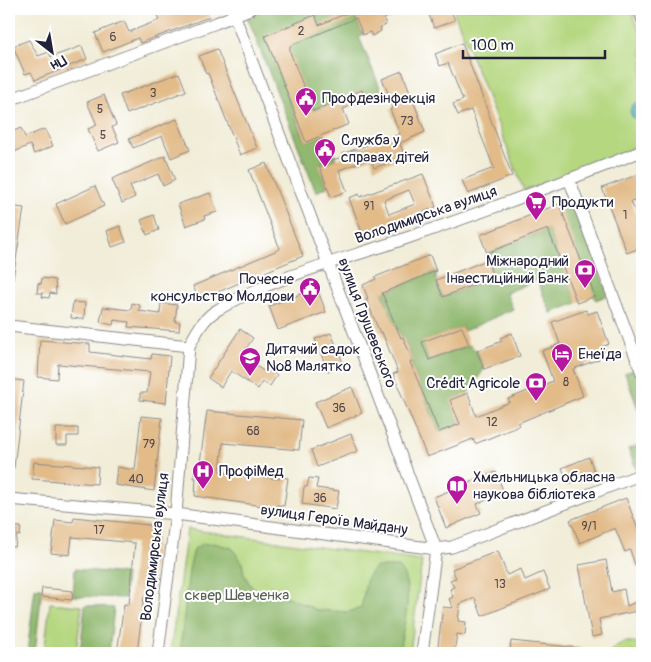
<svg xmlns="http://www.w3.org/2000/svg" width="651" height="662" viewBox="0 0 651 662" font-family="Pangolin,sans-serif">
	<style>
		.green { fill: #b5d780; stroke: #6c7c5e }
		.forest { fill: #90b86e; stroke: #596d54 }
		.water { fill: #41acbf; stroke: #32677d }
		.building { fill: #e2bb89; fill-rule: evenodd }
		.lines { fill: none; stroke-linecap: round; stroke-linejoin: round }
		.minor-casing { stroke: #8a888a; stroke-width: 13 }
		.minor { stroke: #fff; stroke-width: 11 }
		.labels { text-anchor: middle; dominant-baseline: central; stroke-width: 4; stroke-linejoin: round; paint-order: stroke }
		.number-label { font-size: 12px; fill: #52484e }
		.poi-label { font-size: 15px; fill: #22223b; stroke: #fff; text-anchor: start }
		.street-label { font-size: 15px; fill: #22223b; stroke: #fff }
		.park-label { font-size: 15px; fill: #556153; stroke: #fff }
	</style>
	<rect width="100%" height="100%" fill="#fff"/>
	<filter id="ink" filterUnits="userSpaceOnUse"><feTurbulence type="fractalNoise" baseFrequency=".02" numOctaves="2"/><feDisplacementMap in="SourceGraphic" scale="10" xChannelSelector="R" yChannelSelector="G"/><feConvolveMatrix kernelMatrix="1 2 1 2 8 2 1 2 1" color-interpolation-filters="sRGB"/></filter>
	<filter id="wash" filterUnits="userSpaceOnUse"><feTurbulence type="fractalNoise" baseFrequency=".0096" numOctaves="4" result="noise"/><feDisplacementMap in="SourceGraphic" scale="20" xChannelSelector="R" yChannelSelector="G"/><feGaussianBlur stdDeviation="1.12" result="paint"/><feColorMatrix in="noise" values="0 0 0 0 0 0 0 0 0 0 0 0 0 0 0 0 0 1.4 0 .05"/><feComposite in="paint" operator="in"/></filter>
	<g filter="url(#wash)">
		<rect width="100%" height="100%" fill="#f1edd8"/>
		<path class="green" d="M453 9H630L640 32H642V146L524 191Z
			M187 529 422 561 410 653H170Z
			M50 603 82 606 76 653H44Z
			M624 642H634L641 645 642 653H609L614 647Z"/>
		<path class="forest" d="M265 9H351L363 35 359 37 382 92 366 100 362 90 296 118 306 142 325 134 336 159 320 165 327 187 316 192 247 16Z
			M571 196 608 295 596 300 557 201Z
			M548 229 577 303 551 313 537 280 506 293 513 309 464 331 462 327 423 342 429 360 469 345 477 351 484 369 468 393 451 400 460 424 439 432 412 367C413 352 403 339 396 326 391 316 387 304 382 293L436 271V280L443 297 493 277 487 260V253Z
			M636 369 642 385V420L625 373Z
			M642 444V469L637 471 628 449Z
			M214 543 232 548 242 562 244 574 251 586 261 592 288 597 317 610 348 612 361 608 367 577 375 567H398C417 586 402 629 399 653H180L189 570 194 549 202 544Z
			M75 569 126 574 124 598 73 596Z
			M35 588H42L35 653H27Z
			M85 605 114 608 109 653H80Z"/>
		<path class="water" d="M639 101 642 102V119L639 120 632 117 630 111 632 105Z"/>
		<g id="blocks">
			<path class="building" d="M154 9H202L203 11 206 10 209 17 140 43 138 38 103 52 95 33 124 21 129 32 159 20Z
				M351 9H407L384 19 386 25 380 28 381 31 372 36 370 32 363 35 356 18 290 46V52L313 111 362 90 366 100 343 109 349 124 306 142 265 36 315 15 319 25 352 11Z
				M427 9H450L455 20 434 28Z
				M632 9H642V33Z
				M29 40 38 56 49 52 51 57 82 46 87 59 35 80 31 72 25 74 13 46Z
				M462 43 512 176 468 194 462 180 494 168 471 110 458 115 453 104 463 100 448 63 440 66 435 54Z
				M217 49 257 148 240 155 208 73 206 74 199 56Z
				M402 71 425 132 400 143 405 157 374 168 371 158 339 170 347 191 331 197 319 165 342 157 341 154 400 134 390 109 394 107 382 79Z
				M179 73 186 91 127 114 120 95Z
				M104 95 116 125 112 127 119 142 98 151 88 129 97 125 87 102Z
				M177 119 190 150 171 158 162 136 133 148 129 139Z
				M21 128 25 137 45 129 53 146 34 154 30 145 12 153 9 146V133Z
				M165 156 175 180 163 186 158 174 130 186 135 197 122 203 112 179Z
				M266 163 303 256 199 300 193 286 280 249 249 170Z
				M642 173V197L631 201 642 229V247L627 253 602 188Z
				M423 174 436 207 363 235 349 198 359 194 360 197ZM409 190 415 204 389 214 384 200Z
				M95 186 104 206 65 224 56 204Z
				M210 193 217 212 204 216 205 219 186 226 178 204Z
				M559 204 595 296 577 303 548 229 487 253 480 235Z
				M9 206 24 208 13 279H9Z
				M154 215 159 230 147 235 141 220Z
				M120 226 126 242 112 247 107 231Z
				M430 255 436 271 382 293 401 338 403 337 413 361 410 362 439 432 460 424 450 400 468 393 476 416 510 402 508 399 553 381 542 351 560 344 552 322 586 310 588 314 597 311 609 344 604 346 606 351 597 354 599 359 573 369 583 396 518 423 519 426 475 444 473 439 427 457 393 374 398 372 382 332 380 333 366 299H368L363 285 376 279 375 277Z
				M487 260 493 277 443 297 436 280Z
				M42 278 55 280 56 294 50 293 49 298 42 297 43 293H37L38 283 41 284Z
				M317 288 326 312 278 330 269 306Z
				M73 302 85 303 84 319 71 318Z
				M132 303 140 305 139 311 160 314 161 303 177 305 175 322H180L179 331 128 327 129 322 114 320 113 325 100 322 103 307 131 310Z
				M462 327 469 345 429 360 422 342Z
				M240 329 253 338 241 356 265 372 267 369 277 375 270 386 262 382 258 389 231 371 221 387 208 378Z
				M331 333 344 365 328 371 315 339Z
				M512 333 520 356 484 369 477 351 502 341 500 338Z
				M40 340 90 344V352L151 359 152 354 170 356 166 403 140 400V393H147L150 372 58 364 57 379 38 377Z
				M9 379 24 381 14 468H9Z
				M352 387 362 413 326 428 315 402Z
				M207 411 302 420 299 450 223 443 220 472 279 479 280 477 288 478 284 506 277 505 276 508 195 496 196 478H194L195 469 199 470Z
				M141 416 162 418 154 491 115 485 117 467 135 470Z
				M56 428H78V436H67V445H56Z
				M351 434 358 451 317 467 311 450Z
				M589 457 595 473 569 484 562 468Z
				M34 462 98 467 97 484 32 479Z
				M496 472 504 493 477 504 481 513 446 528 434 497Z
				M309 478 318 479 316 488 339 491 336 509 302 504 304 487H307Z
				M626 498 642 540V565L636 567 630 550 625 552 615 528 580 543 570 520Z
				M74 517 158 526 150 597H144L137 653H117L124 604 129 605 135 543 72 537 70 555 51 553 55 520 73 522Z
				M9 526 21 527 20 536 17 535 15 547 9 546Z
				M498 551 507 575 521 569 525 580 543 572 550 589 482 616 475 598 460 604 458 621 466 622 465 635 457 634 454 653H437L443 607 453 608 449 599 453 597 450 589 454 587 450 580 456 578 452 569Z
				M606 560 612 592 624 589 627 606 642 599V610L599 619 602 635 592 637 579 565Z
				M42 588 73 591 72 600 41 597Z
				M511 641 580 648 579 653 510 652Z"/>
		</g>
	</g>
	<g filter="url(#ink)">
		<use href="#blocks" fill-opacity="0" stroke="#8a888a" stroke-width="1"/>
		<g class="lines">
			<g class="minor-casing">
				<path id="minor" d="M232 9 436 549 422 653
					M9 100 216 23 250 9
					M569 179 642 373
					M9 326 189 346
					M9 499 176 514 436 549 452 547 642 474
					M158 653 176 514 189 346C197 331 204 317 219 309 275 276 343 260 404 239 484 212 563 182 642 151"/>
			</g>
			<use href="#minor" class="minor"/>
		</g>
	</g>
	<defs>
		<g id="civic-pin" transform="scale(1.125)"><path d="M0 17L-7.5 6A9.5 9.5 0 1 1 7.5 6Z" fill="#b5179e" stroke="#fff"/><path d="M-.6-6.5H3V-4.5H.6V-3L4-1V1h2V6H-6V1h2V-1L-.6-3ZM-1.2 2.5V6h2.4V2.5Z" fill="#fff"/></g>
		<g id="supermarket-pin" transform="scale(1.125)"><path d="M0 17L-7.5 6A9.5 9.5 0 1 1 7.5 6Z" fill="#b5179e" stroke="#fff"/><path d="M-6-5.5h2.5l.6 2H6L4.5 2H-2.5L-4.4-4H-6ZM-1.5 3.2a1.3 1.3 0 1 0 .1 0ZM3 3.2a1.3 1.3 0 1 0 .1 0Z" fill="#fff"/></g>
		<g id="bank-pin" transform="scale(1.125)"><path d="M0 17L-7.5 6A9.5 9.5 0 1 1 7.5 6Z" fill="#b5179e" stroke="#fff"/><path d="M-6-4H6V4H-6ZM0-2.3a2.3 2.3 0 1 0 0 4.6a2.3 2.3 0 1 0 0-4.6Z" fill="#fff"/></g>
		<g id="hotel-pin" transform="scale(1.125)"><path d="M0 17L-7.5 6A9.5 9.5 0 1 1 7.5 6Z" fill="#b5179e" stroke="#fff"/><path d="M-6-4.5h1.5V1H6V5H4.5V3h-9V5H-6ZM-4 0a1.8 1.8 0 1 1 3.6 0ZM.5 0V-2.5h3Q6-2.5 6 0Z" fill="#fff"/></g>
		<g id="school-pin" transform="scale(1.125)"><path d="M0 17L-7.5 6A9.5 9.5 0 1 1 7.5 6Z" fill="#b5179e" stroke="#fff"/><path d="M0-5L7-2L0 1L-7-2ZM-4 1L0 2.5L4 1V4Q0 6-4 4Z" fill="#fff"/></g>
		<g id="hospital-pin" transform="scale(1.125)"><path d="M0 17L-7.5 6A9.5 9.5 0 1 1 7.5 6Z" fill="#b5179e" stroke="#fff"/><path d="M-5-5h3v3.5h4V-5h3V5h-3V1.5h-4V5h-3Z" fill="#fff"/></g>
		<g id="library-pin" transform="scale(1.125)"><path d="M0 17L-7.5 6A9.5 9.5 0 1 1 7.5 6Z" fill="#b5179e" stroke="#fff"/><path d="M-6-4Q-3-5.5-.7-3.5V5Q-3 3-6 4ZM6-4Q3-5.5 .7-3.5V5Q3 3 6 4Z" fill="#fff"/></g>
	</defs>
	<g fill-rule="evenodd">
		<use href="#civic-pin" x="306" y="98"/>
		<use href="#civic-pin" x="325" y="149"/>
		<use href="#supermarket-pin" x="536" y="202"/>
		<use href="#bank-pin" x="585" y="270"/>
		<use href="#civic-pin" x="310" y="288"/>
		<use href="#hotel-pin" x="562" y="354"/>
		<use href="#school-pin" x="250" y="358"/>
		<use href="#bank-pin" x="536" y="383"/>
		<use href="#hospital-pin" x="203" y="471"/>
		<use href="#library-pin" x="457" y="486"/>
	</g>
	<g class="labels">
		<g class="number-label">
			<text x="301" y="31">2</text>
			<text x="113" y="37">6</text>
			<text x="153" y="93">3</text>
			<text x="100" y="109">5</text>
			<text x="407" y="121">73</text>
			<text x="103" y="135">5</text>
			<text x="369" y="206">91</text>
			<text x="625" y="215">1</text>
			<text x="566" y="382">8</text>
			<text x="339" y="408">36</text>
			<text x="492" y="422">12</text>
			<text x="253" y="431">68</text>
			<text x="149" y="444">79</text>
			<text x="136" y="479">40</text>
			<text x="320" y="498">36</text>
			<text x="589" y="526">9/1</text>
			<text x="99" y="530">17</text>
			<text x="500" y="584">13</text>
		</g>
		<g class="poi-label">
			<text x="322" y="98">Профдезінфекція</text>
			<text x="341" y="140">Служба у<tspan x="341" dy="17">справах дітей</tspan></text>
			<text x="552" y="202">Продукти</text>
			<text x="569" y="261" text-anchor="end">Міжнародний<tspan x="569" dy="17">Інвестиційний Банк</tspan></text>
			<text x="294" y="279" text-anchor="end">Почесне<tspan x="294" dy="17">консульство Молдови</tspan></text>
			<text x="266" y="349">Дитячий садок<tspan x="266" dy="17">№8 Малятко</tspan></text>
			<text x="578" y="354">Енеїда</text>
			<text x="520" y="383" text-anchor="end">Crédit Agricole</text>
			<text x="219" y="471">ПрофіМед</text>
			<text x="473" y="477">Хмельницька обласна<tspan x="473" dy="17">наукова бібліотека</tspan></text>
		</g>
		<g class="street-label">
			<text transform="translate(426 215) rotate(-19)">Володимирська вулиця</text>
			<text transform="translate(367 323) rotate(69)">вулиця Грушевського</text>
			<text transform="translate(334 520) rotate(8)">вулиця Героїв Майдану</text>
			<text transform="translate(155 547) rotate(-83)">Володимирська вулиця</text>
		</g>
		<g class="park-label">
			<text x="237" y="595">сквер Шевченка</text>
		</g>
	</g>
	<rect width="651" height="662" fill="none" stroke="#fff" stroke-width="30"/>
	<g transform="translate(52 52) rotate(149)" stroke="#ffffff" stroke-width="4" paint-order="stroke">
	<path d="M0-4L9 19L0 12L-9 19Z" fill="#22223b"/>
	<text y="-8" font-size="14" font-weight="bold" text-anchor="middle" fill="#22223b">Пн</text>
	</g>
	<path d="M463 50v8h142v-8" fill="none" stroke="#22223b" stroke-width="2.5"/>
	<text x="471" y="50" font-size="15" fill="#22223b" stroke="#ffffff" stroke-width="4" paint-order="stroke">100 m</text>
</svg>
